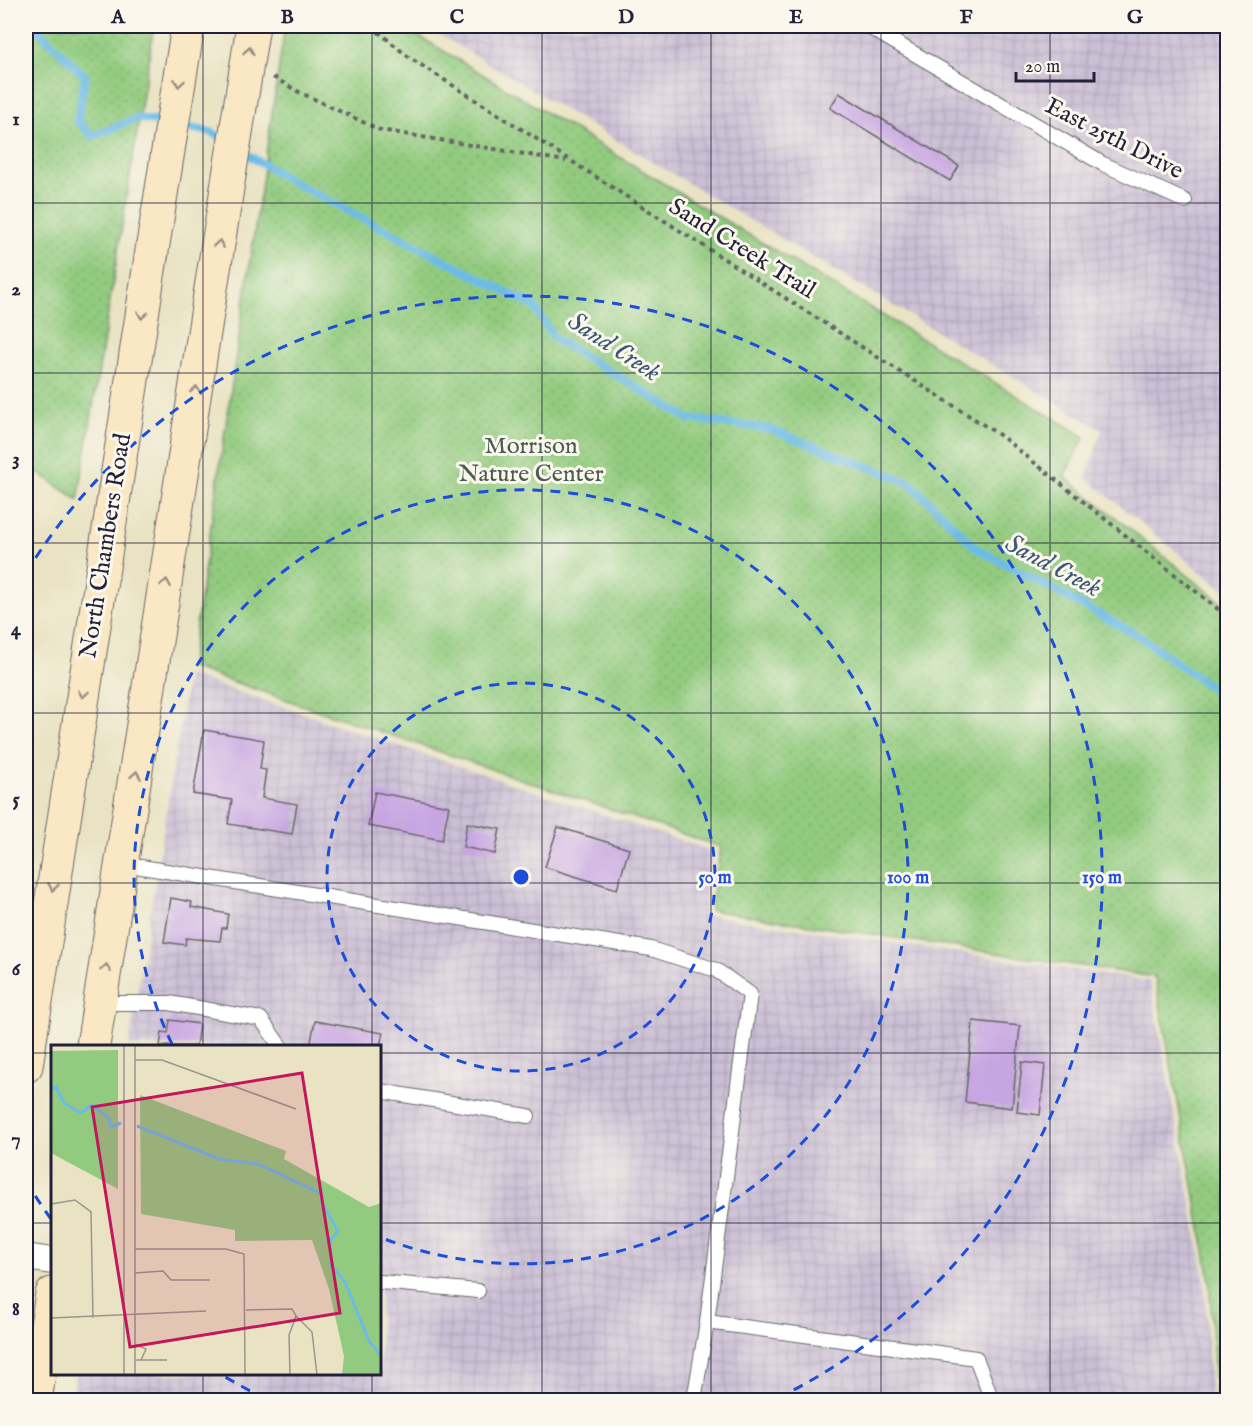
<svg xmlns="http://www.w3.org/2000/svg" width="1253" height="1426" viewBox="0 0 1253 1426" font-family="'IM FELL English',serif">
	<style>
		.industrial { fill: url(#industrial-grid) }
		.grass { fill: url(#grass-dots); stroke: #5a765d; stroke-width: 1.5 }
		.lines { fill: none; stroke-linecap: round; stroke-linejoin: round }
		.stream { stroke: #6cbbe7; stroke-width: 8 }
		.building { fill: #c7a5e2 }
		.lane-casing { stroke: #68666b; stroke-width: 16 }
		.street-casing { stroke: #68666b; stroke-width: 28 }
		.secondary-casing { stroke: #68666b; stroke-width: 35 }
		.path { stroke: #68666b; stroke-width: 4; stroke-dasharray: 4.5 4.5; stroke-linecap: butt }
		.lane { stroke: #fff; stroke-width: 14 }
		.street { stroke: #fff; stroke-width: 26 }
		.secondary { stroke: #fae7c3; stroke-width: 33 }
		.secondary-bridge-casing { stroke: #68666b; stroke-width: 35; stroke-linecap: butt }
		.secondary-bridge { stroke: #fae7c3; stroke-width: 33 }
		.oneway { stroke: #998e86 }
		.grid { fill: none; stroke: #22223b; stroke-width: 1.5; stroke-opacity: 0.55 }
		.ring { fill: none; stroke: #1d4ed8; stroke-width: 3; stroke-dasharray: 10 8 }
		.labels { text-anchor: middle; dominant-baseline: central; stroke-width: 6; stroke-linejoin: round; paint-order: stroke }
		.street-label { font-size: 24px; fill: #22223b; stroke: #fbf7ec }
		.park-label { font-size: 24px; fill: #495d53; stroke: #fbf7ec }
		.water-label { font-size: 26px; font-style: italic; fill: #3c5877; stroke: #fbf7ec }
		.inset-river { fill: none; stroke: #6cbbe7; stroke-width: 3 }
		.inset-road { fill: none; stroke: #99968d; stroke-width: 1.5 }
		.view { fill: #c2185b; fill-opacity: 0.15; stroke: #c2185b; stroke-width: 3 }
		.inset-edge { fill: none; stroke: #22223b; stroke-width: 3 }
		.centre { fill: #1d4ed8; stroke: #fbf7ec; stroke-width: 3 }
		.ring-label { font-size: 18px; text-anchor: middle; font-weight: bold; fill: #1d4ed8; stroke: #fbf7ec; stroke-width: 6; stroke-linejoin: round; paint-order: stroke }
		.neatline { fill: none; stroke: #22223b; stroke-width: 2 }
		.grid-label { font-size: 20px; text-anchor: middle; font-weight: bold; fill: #22223b }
	</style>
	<defs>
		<pattern id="industrial-grid" width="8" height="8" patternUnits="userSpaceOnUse" patternTransform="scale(1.5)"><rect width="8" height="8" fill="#cbbfd5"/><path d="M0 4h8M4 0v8" fill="none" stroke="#aea4b8"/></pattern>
		<pattern id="grass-dots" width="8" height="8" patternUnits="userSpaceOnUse" patternTransform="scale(1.5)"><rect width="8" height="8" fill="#92cb7f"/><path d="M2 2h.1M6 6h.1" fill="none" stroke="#7eae6f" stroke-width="1.8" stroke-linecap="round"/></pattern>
	</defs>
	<rect width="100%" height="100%" fill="#fbf7ec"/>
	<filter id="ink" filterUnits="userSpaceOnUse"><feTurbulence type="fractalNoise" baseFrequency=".0167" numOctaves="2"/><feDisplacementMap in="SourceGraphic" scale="12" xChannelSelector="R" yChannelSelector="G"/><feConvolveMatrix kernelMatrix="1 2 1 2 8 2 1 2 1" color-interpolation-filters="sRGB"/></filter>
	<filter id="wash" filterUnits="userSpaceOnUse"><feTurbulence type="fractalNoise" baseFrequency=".008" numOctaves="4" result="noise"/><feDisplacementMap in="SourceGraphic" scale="24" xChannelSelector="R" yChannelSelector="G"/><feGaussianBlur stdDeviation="1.35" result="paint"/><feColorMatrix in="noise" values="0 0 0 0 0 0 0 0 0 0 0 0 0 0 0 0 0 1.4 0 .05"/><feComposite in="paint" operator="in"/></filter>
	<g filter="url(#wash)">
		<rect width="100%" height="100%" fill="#e9e3c3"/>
		<path class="industrial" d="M425 26H1227V593L1086 478 1102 430Z
			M188 675 712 851 704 915 1150 981 1204 1274 1211 1400H72L76 1374H380V1046H129Z"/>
		<path class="grass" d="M26 26H154L78 500 26 464Z
			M285 26H402L1085 437 1064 476 1227 607V1400H1216L1209 1274 1155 977 710 910 721 847 190 667Z"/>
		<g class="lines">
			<path class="stream" d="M34 26 85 76 77 121 93 136 138 118 164 123
				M179 126 211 132 227 141
				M242 151 296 184 534 306 554 338 689 419 770 429 910 483 976 548 1139 636 1228 699"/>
		</g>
		<g id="blocks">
			<path class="building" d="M839 93 959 166 950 181 830 108Z
				M204 730 264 740 260 769 266 770 262 798 297 804 292 834 228 824 232 800 193 794Z
				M375 792 449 806 442 840 368 826Z
				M467 823 500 829 495 854 463 847Z
				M558 827 629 849 617 889 545 867Z
				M171 898 192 902 191 907 228 914 226 928H222L220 941 186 938 185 945 164 942Z
				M170 1020 199 1024 196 1046H160L162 1032 168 1033Z
				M315 1021 383 1033 380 1046H310Z
				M973 1021 1020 1026 1012 1108 965 1102Z
				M1022 1062 1045 1065 1040 1115 1017 1112Z"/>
		</g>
	</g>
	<g filter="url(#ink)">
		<use href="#blocks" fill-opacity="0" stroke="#68666b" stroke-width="1.5"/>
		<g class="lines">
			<g class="lane-casing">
				<path id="lane" d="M867 26 1103 164 1185 201
					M123 864 651 949 716 970 750 994 707 1322 694 1400
					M100 1003H169L261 1019 280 1046
					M380 1091 528 1116
					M380 1282 478 1291
					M707 1322 976 1358 992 1400"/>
			</g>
			<g class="street-casing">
				<path id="street" d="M26 1257 52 1261"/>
			</g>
			<g class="secondary-casing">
				<path id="secondary" d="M93 1046 209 301
					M26 1066 151 257
					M35 1400 52 1294"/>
			</g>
			<path class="path" d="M371 26 410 58 1001 436 1228 617
				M273 77 299 92 380 130 566 161"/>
			<use href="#lane" class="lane"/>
			<use href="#street" class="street"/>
			<use href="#secondary" class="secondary"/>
			<g class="secondary-bridge-casing">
				<path id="secondary-bridge" d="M151 257 188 26
					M209 301 253 26"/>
			</g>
			<use href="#secondary-bridge" class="secondary-bridge"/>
		</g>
		<defs><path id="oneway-chevron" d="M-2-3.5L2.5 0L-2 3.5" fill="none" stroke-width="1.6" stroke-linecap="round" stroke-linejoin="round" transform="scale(1.5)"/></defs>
		<g class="oneway">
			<use href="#oneway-chevron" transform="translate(249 51) rotate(-81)"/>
			<use href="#oneway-chevron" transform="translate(179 83) rotate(99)"/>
			<use href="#oneway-chevron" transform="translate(219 244) rotate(-81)"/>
			<use href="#oneway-chevron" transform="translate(142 315) rotate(99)"/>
			<use href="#oneway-chevron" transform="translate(196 390) rotate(-81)"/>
			<use href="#oneway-chevron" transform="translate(166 583) rotate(-81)"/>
			<use href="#oneway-chevron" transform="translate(83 694) rotate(99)"/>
			<use href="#oneway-chevron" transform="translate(136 775) rotate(-81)"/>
			<use href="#oneway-chevron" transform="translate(53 887) rotate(99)"/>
			<use href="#oneway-chevron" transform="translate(106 968) rotate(-81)"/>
		</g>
	</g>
	<path class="grid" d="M203 26V1046M372 26V1046M542 26V1400M711 26V1400M881 26V1400M1050 26V1400M26 203H1228M26 373H1228M26 543H1228M26 713H1228M26 883H1228M26 1053H52M380 1053H1228M26 1223H52M380 1223H1228M203 1374V1400M372 1374V1400"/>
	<g class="ring">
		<circle cx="521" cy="877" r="194"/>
		<path d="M172 1044A387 387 0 1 1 382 1238"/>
		<path d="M266 1399A581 581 0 0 1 222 1375M51 1219A581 581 0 0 1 26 1181M26 573A581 581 0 1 1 776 1399"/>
	</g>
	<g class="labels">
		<g class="street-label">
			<text transform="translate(1114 139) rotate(27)">East 25th Drive</text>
			<text transform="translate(742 249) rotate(32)">Sand Creek Trail</text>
			<text transform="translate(106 546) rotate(-81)">North Chambers Road</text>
		</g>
		<g class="park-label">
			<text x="531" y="446">Morrison<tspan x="531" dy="28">Nature Center</tspan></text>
		</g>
		<g class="water-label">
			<text transform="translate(614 347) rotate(33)">Sand Creek</text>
			<text transform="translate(1053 566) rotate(28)">Sand Creek</text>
		</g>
	</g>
	<g transform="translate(51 1045)">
		<rect width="330" height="330" fill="#e9e3c3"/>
		<path d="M67 5V144L0 108V6ZM89 50 235 106 233 114 318 162 330 158V330H291L293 311 278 244 261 195 184 196V185L90 169Z" fill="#92cb7f"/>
		<path class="inset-river" d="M0 43 5 42 13 58 30 68 40 60 57 72 60 82 70 78M86 81 168 114 207 119 271 149V158L287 186 279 196 280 220 294 237 318 296 330 311"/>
		<path class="inset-road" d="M84 15H111L245 64M0 159 24 155 40 167 42 273M84 204H175L193 209 194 330M84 228 112 226 120 235H159M195 265 241 264 245 271 238 290 239 330M245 271 261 287 266 330M0 273 155 266M84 299 95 304 90 315M84 315H116M73 330V0M84 330V0"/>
		<path class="view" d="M251 28 289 268 79 302 41 62Z"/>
		<rect width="330" height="330" class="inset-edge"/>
	</g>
	<circle cx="521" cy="877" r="9" class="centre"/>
	<g class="ring-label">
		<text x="715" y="883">50 m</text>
		<text x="908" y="883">100 m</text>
		<text x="1102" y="883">150 m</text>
	</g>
	<rect width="1253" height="1426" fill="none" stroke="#fbf7ec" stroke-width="66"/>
	<path d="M1016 72v9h78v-9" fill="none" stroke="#22223b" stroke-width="3"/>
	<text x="1025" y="72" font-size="18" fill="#22223b" stroke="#fbf7ec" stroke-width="4.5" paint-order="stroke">20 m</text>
	<rect x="33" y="33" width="1187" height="1360" class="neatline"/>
	<g class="grid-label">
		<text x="118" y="23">A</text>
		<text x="287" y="23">B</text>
		<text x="457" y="23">C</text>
		<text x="626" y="23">D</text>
		<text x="796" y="23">E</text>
		<text x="966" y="23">F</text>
		<text x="1135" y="23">G</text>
		<text x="16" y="125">1</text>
		<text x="16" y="295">2</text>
		<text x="16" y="465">3</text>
		<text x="16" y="635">4</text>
		<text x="16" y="805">5</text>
		<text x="16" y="975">6</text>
		<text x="16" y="1145">7</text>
		<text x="16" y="1315">8</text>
	</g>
</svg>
